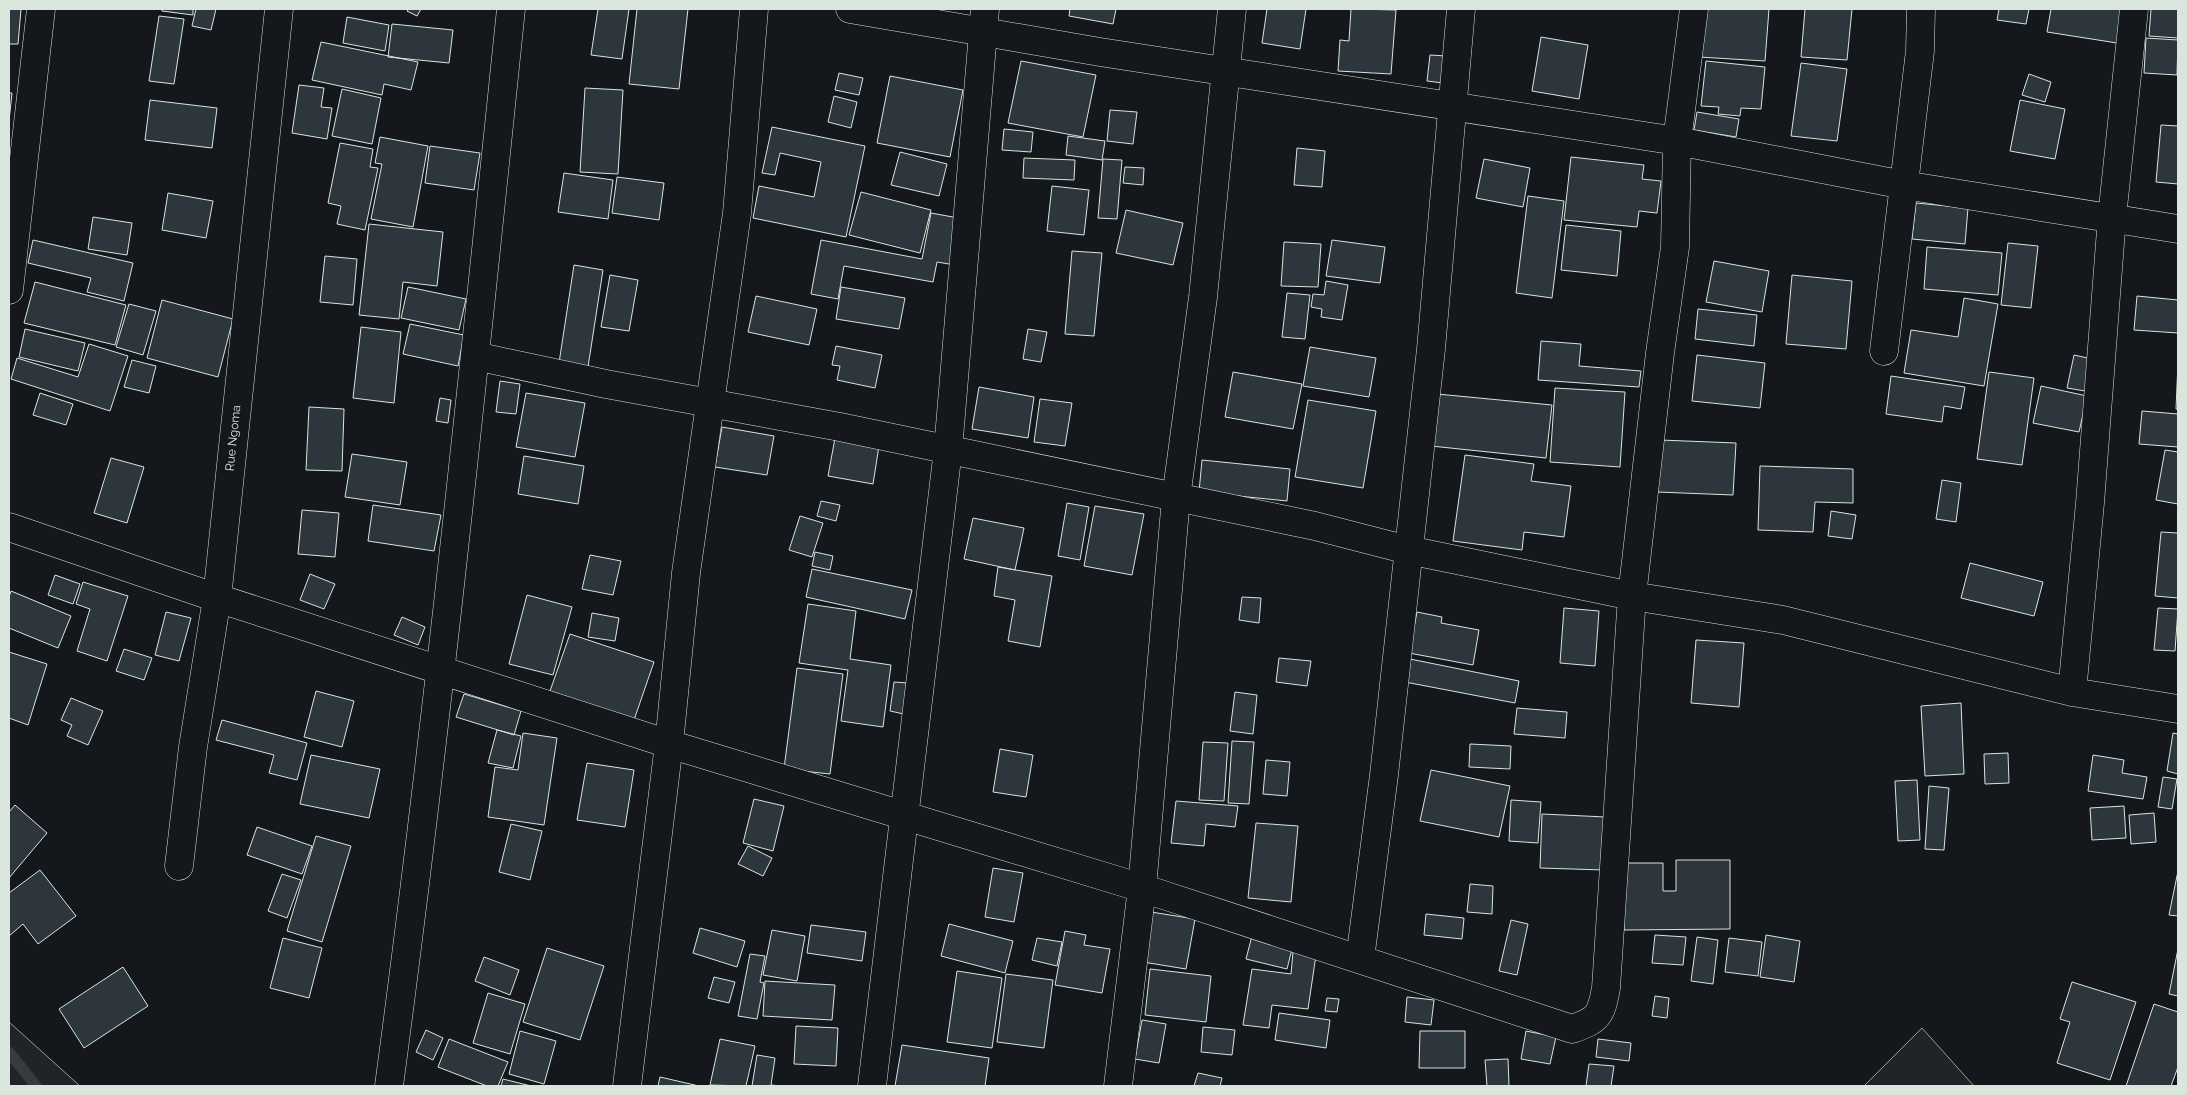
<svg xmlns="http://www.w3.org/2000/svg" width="2187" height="1095" viewBox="0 0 2187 1095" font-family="Raleway,sans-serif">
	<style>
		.green { fill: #202428; stroke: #939e99 }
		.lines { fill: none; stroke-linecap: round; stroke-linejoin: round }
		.stream { stroke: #363b3e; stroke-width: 11 }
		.building { fill: #2c363c; stroke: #d8e6dc }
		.street-casing { stroke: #d8e6dc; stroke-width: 29 }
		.street { stroke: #14181c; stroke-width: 28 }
		.labels { text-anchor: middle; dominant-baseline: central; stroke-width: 4; stroke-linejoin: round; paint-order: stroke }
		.street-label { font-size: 12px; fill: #d8e6dc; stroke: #14181c }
	</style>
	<rect width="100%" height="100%" fill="#14181c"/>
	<path class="green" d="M9 1022 80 1086H9Z
		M1922 1028 1974 1086H1864Z"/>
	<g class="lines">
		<path class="stream" d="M9 1052 36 1086"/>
	</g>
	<path class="building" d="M9 9H21L18 44H9Z
		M162 9H193V15L162 11Z
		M196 9H216L211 30 192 26Z
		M409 9H421L417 16 407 11Z
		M598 9H629L622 59 591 55Z
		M637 9H688L679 89 629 84Z
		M1070 9H1116L1113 24 1069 16Z
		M1267 9H1306L1300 49 1262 43Z
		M1351 9 1396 10 1391 74 1338 71 1340 40 1349 41Z
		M1702 9H1769L1765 61 1699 57Z
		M1805 9H1852L1847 60 1801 57Z
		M1999 9H2029L2026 24 1997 20Z
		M2051 9H2122L2117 43 2047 32Z
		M2151 9H2178V38L2149 36Z
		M159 16 184 19 174 84 149 81Z
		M347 17 389 25 385 51 343 43Z
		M392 24 453 30 449 63 388 57Z
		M1541 37 1588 45 1579 99 1532 91Z
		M2146 38 2178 40 2177 75 2144 73Z
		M321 42 418 62 411 90 384 84 382 95 312 80Z
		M1430 55 1446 56 1443 83 1427 81Z
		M1021 61 1096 75 1083 137 1008 123Z
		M1706 61 1765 67 1761 109 1741 108 1740 116 1718 114 1719 107 1701 106Z
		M1801 63 1847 69 1837 141 1791 136Z
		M839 73 863 78 859 95 835 90Z
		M2029 74 2051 82 2045 102 2022 95Z
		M890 76 963 90 950 157 877 143Z
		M299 85 324 88 321 107 332 108 327 139 292 133Z
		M585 88 623 90 618 174 580 172Z
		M342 89 381 98 372 144 332 136Z
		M9 93H12L9 121Z
		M834 96 857 102 851 128 828 122Z
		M150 100 217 108 212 148 145 140Z
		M2020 100 2065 109 2055 159 2010 151Z
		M1110 110 1137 112 1133 144 1107 141Z
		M1697 112 1739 119 1736 137 1694 130Z
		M2161 125 2178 126V184L2156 182Z
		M772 127 865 146 846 237 753 218 759 186 814 197 821 162 780 153 775 175 762 173Z
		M1004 129 1033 132 1031 152 1002 150Z
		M1068 136 1105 141 1102 160 1066 155Z
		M380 137 428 146 413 227 371 219 382 164 375 163Z
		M340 143 373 149 370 167 378 168 365 230 337 224 341 206 328 203Z
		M430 146 480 153 474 190 425 183Z
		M1297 148 1325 151 1322 187 1294 185Z
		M900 152 947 164 939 196 891 185Z
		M1571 157 1644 165 1642 179 1661 181 1657 213 1639 211 1637 227 1564 220Z
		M1024 158 1075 160 1074 180 1023 178Z
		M1103 159 1122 160 1117 219 1098 218Z
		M1484 159 1530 168 1523 207 1476 198Z
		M1125 167 1144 168 1143 185 1123 183Z
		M564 173 613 180 608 219 558 212Z
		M617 177 664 183 659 220 612 213Z
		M1052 186 1089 190 1084 235 1047 231Z
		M861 192 931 210 920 253 849 235Z
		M168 193 213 201 206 238 162 230Z
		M1528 196 1564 201 1552 298 1516 293Z
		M1916 203 1968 208 1965 244 1912 239Z
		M1126 210 1183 223 1173 265 1116 253Z
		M931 213 964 219 955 265 937 262 933 282 844 266 838 299 811 294 821 240 922 259Z
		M93 217 132 223 127 255 88 249Z
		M369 224 443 232 437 286 403 282 399 319 359 315Z
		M1566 225 1621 231 1617 276 1561 270Z
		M33 240 133 263 124 301 87 292 91 278 28 263Z
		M1332 240 1385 247 1380 283 1326 276Z
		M1284 242 1321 244 1318 287 1281 286Z
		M2008 243 2038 246 2031 308 2001 305Z
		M1927 247 2002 253 1998 295 1924 289Z
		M1072 251 1102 253 1094 336 1065 334Z
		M325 256 357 259 353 305 320 302Z
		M1714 261 1769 271 1762 312 1706 302Z
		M574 265 603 270 588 367 559 363Z
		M610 275 638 280 629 331 601 327Z
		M1792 275 1852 281 1846 349 1786 344Z
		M1326 281 1348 285 1342 320 1321 317 1322 309 1311 307 1313 294 1324 295Z
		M35 282 126 305 115 345 24 323Z
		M408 287 466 299 459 330 401 318Z
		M841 287 905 298 899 329 836 319Z
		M1287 293 1310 295 1305 339 1282 337Z
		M756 296 817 309 809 345 748 332Z
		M2137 296 2178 300V333L2134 330Z
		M1964 298 1998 304 1984 386 1904 373 1911 330 1958 337Z
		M162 300 233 319 218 377 147 358Z
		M129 304 156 311 143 355 116 347Z
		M1698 309 1757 315 1754 346 1695 339Z
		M410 324 464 335 458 366 403 354Z
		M361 327 401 332 394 403 353 398Z
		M25 329 85 343 78 371 19 357Z
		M1028 329 1047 332 1041 362 1023 359Z
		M1541 341 1581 344 1579 366 1641 371 1639 387 1538 380Z
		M89 344 128 356 110 411 11 379 17 358 78 377Z
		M836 346 882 355 875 388 837 380 840 366 832 365Z
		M1310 347 1376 358 1369 397 1303 386Z
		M1697 355 1765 363 1760 408 1692 401Z
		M2074 355 2092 359 2085 391 2067 388Z
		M132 360 156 366 149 393 124 387Z
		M2178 362V409H2176Z
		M1233 372 1302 384 1293 429 1225 417Z
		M1989 372 2034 378 2022 465 1977 459Z
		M1891 376 1965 387 1961 409 1944 406 1942 422 1886 414Z
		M500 381 520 384 516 414 496 412Z
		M2041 386 2087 396 2079 432 2033 423Z
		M979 387 1034 397 1028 438 972 429Z
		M1555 388 1625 392 1620 467 1550 462Z
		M40 393 73 404 66 425 33 415Z
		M526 393 585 403 575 457 516 447Z
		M1437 394 1552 405 1546 458 1431 446Z
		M440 398 451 400 448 423 436 421Z
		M1040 399 1072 403 1065 446 1034 442Z
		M1308 400 1376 411 1363 488 1295 477Z
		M309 407 344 409 342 471 306 470Z
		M2142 411 2178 414V447L2139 444Z
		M722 427 774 436 767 475 715 467Z
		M835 438 879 446 873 484 828 476Z
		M1660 440 1736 443 1733 495 1657 492Z
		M2165 450 2178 452V504L2156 500Z
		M352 454 407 462 400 505 345 497Z
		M1465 455 1534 464 1531 481 1571 486 1564 537 1524 532 1522 550 1453 541Z
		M524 456 584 466 578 504 518 494Z
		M111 458 144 467 127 523 94 513Z
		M1202 460 1290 469 1287 501 1199 492Z
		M1760 466 1853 469V503L1815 502 1813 532 1758 530Z
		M1942 480 1961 483 1956 522 1936 519Z
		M821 501 840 505 836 521 817 516Z
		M1067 503 1089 507 1080 560 1058 556Z
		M373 505 441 515 434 551 368 541Z
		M1095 506 1144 514 1132 575 1084 566Z
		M302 510 339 513 335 557 298 554Z
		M1831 511 1856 515 1852 539 1828 536Z
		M800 516 823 523 812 557 789 550Z
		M973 518 1024 528 1015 570 964 559Z
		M2161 532 2178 533V598L2155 596Z
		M815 552 833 556 830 570 812 566Z
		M590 555 621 561 613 595 582 589Z
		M1970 563 2043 582 2034 616 1961 598Z
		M998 567 1052 576 1040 647 1008 641 1015 600 994 596Z
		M812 569 912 590 905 619 806 597Z
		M310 574 335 584 324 609 300 600Z
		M55 575 80 584 73 604 48 595Z
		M83 582 128 596 107 661 77 651 90 609 76 604Z
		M11 591 71 616 58 648 9 628V597Z
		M527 595 572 607 553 675 509 664Z
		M1242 597 1261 598 1259 623 1239 620Z
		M808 604 856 611 850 659 891 665 883 727 841 721 848 670 799 663Z
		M1564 608 1599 611 1595 666 1560 663Z
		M2158 608 2178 609 2175 651 2154 650Z
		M166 612 191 618 179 661 155 655Z
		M1417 612 1442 617 1441 623 1479 630 1473 665 1409 653Z
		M592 613 619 618 615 641 588 637Z
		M402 617 425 627 418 645 394 635Z
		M570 634 654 662 634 720 550 691Z
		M1696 640 1744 643 1739 707 1691 703Z
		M124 649 152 658 144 680 116 671Z
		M9 652 47 664 28 725 9 718Z
		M1279 658 1311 661 1307 686 1276 682Z
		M1410 659 1519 681 1515 703 1405 682Z
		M797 668 843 674 830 774 784 769Z
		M894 682 908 683 904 714 890 711Z
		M316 691 354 701 342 747 304 737Z
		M1235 692 1257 695 1253 734 1230 731Z
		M464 694 521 711 514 735 456 717Z
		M71 698 103 711 88 745 67 736 72 725 61 720Z
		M1961 703 1964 774 1925 776 1921 706Z
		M1517 708 1567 712 1565 738 1514 734Z
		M222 720 307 743 297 780 269 773 274 755 216 740Z
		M497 730 521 736 513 768 488 763Z
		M523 733 557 738 544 825 488 817 495 767 518 770Z
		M2173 733 2178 734V774L2167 771Z
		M1232 741 1254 742 1249 804 1228 803Z
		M1203 742 1228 743 1224 801 1199 800Z
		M1470 744 1511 746 1510 769 1469 767Z
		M1000 749 1033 755 1026 797 993 792Z
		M2008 753 2009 783 1985 784 1984 754Z
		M311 755 380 769 369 818 300 804Z
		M2093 755 2124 760 2122 773 2147 777 2143 799 2088 791Z
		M1266 760 1290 762 1287 796 1263 794Z
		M587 763 634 770 625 827 577 820Z
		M1431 770 1510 786 1499 837 1420 821Z
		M2163 777 2177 779 2172 809 2158 807Z
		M1917 780 1920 840 1898 841 1895 781Z
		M1929 786 1949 788 1944 850 1925 849Z
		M754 799 784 806 773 851 743 843Z
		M1511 800 1541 802 1538 843 1509 841Z
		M1176 801 1238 806 1235 827 1206 824 1204 846 1171 843Z
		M15 805 47 833 9 878V812Z
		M2124 806 2126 838 2092 840 2090 808Z
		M2154 813 2156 842 2131 844 2129 815Z
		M1542 814 1606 817 1604 870 1540 868Z
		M1256 823 1298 826 1291 902 1248 898Z
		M511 824 542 831 530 880 499 872Z
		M257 827 312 846 302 874 247 855Z
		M316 836 351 846 322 942 287 931Z
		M748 846 772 858 763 876 738 864Z
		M1676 860H1730V929L1624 930 1623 863H1663V891H1676Z
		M993 868 1023 873 1014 922 985 917Z
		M40 870 76 916 38 944 23 924 9 936V893Z
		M2178 871V916L2169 915Z
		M282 874 301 880 287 918 268 911Z
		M1470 884 1493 886 1492 914 1467 912Z
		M1151 912 1195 919 1186 969 1143 962Z
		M1426 914 1464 918 1462 939 1424 935Z
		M1511 920 1528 924 1517 975 1499 971Z
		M949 924 1013 941 1005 973 941 956Z
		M811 925 866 932 862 961 807 953Z
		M700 928 745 941 737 967 693 953Z
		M772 930 805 936 797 981 763 975Z
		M1065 931 1086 935 1084 945 1110 949 1102 993 1055 985Z
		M1253 932 1294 941 1287 969 1246 959Z
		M1655 935 1686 937 1683 965 1652 963Z
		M1766 935 1800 941 1794 982 1760 977Z
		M1697 937 1718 940 1713 984 1691 981Z
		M283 938 322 948 309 998 270 988Z
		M1037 938 1062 942 1057 966 1032 960Z
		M1729 938 1762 942 1758 976 1725 972Z
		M547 948 604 966 580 1040 523 1022Z
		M2178 949V996L2169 994Z
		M1293 952 1316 955 1308 1009 1272 1005 1269 1028 1243 1025 1252 969 1291 974Z
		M750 954 765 956 760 982 764 983 757 1019 738 1016Z
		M484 957 519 970 510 995 475 981Z
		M123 967 148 1006 84 1048 59 1009Z
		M1150 969 1211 976 1206 1022 1145 1015Z
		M957 971 1002 978 992 1048 947 1042Z
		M1006 974 1053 980 1044 1048 997 1042Z
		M714 977 735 982 729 1003 708 998Z
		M765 981 835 985 832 1020 763 1016Z
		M2072 982 2136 1002 2110 1080 2057 1063 2070 1022 2060 1019Z
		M488 993 525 1004 510 1054 473 1043Z
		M1655 996 1669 998 1667 1018 1652 1016Z
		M1407 997 1434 1000 1431 1025 1405 1022Z
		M1327 998 1339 999 1337 1012 1325 1011Z
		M2154 1004 2178 1012V1067L2171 1086H2126Z
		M1279 1013 1330 1020 1326 1048 1275 1040Z
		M1142 1020 1166 1024 1159 1063 1135 1059Z
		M796 1026 838 1028 836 1066 794 1064Z
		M1203 1027 1235 1030 1232 1055 1201 1052Z
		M426 1030 443 1038 433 1060 416 1052Z
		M520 1031 556 1041 544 1084 509 1074Z
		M1420 1031H1465V1068H1419Z
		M1526 1031 1556 1037 1550 1064 1521 1059Z
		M449 1039 508 1062 498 1086H487L438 1067Z
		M720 1039 755 1046 746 1086 710 1085Z
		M1598 1039 1631 1043 1629 1061 1596 1057Z
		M902 1045 989 1058 985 1086H895Z
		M757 1055 775 1058 771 1085 781 1086H752Z
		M1508 1059 1509 1086H1487L1485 1060Z
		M1589 1064 1614 1066 1611 1086H1586Z
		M1198 1073 1222 1078 1220 1086H1194Z
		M660 1077 699 1086H658Z
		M503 1079 531 1086H501Z"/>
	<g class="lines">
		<g class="street-casing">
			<path id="street" d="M850 9 1100 52 1677 141 1904 185 2178 229
				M9 290 41 9
				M1884 351 1920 51 1921 9
				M475 356 606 384 840 427 1315 526 1408 550 1632 596 1783 620 2072 692 2178 709
				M9 527 217 598 669 744 1142 888 1572 1029C1598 1020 1601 1016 1606 988L1632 596 1660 353 1675 247 1677 141 1694 9
				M2072 692 2090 503 2112 217 2134 9
				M179 866 193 747 217 598 279 9
				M1360 959 1384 775 1431 349 1461 9
				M389 1086C437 728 474 368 511 9
				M627 1086 669 744 686 573 737 213 754 9
				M872 1086 948 450 985 9
				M1118 1086 1142 888 1176 498 1203 297 1232 9"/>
		</g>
		<use href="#street" class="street"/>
	</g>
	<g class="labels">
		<g class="street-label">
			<text transform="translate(233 438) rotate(-84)">Rue Ngoma</text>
		</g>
	</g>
	<rect width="2187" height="1095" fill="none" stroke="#d8e6dc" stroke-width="20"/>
</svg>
